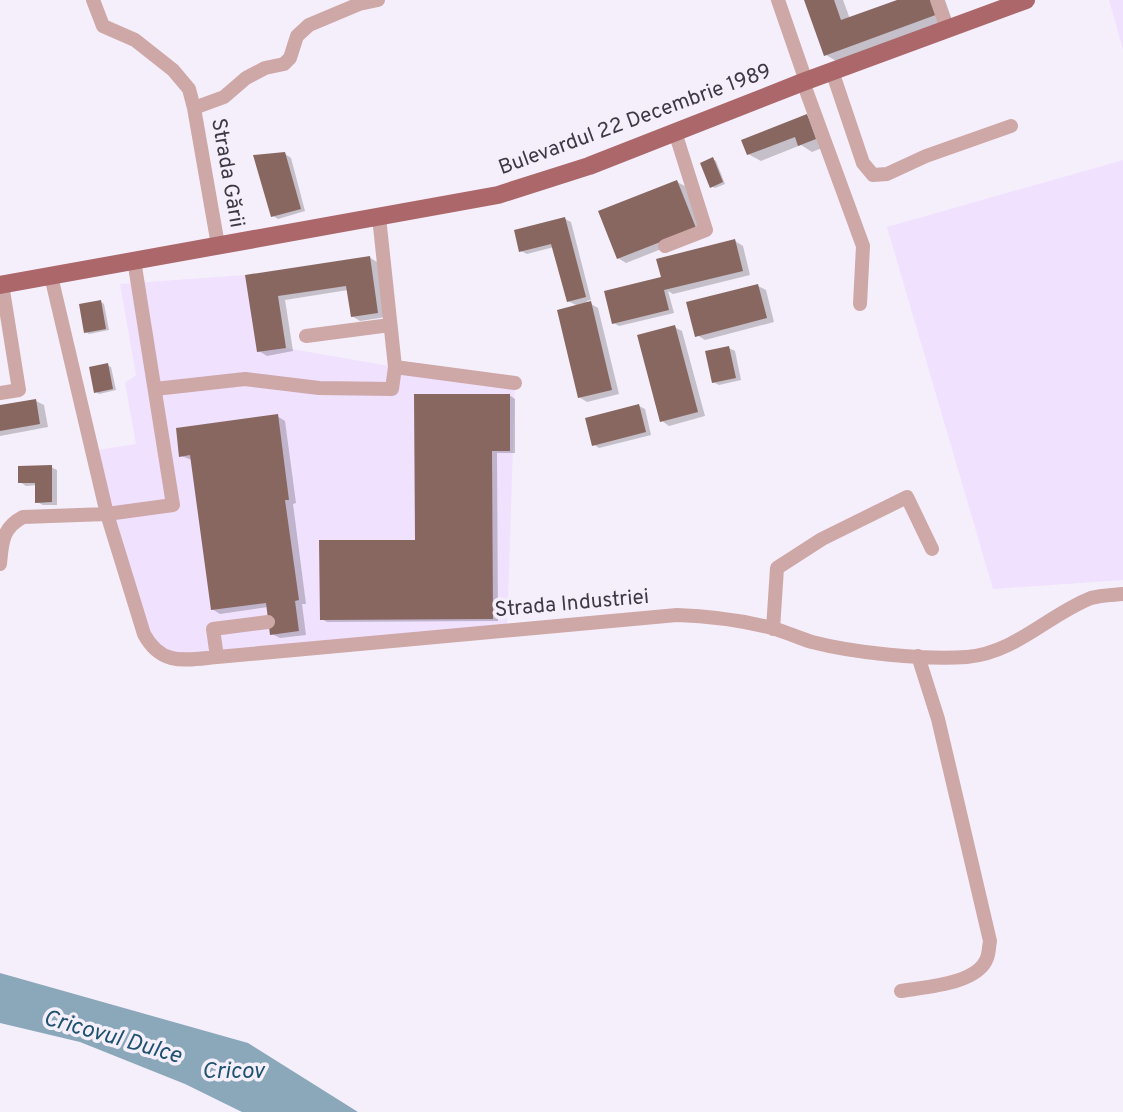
<svg xmlns="http://www.w3.org/2000/svg" width="1123" height="1112" viewBox="0 0 1123 1112" font-family="Overpass,sans-serif">
	<style>
		.built { fill: #f0e1ff }
		.water { fill: #8ba8bb }
		.shadow { fill: #0003 }
		.building { fill: #886761 }
		.lines { fill: none; stroke-linecap: round; stroke-linejoin: round }
		.minor { stroke: #cea7a7; stroke-width: 14 }
		.major { stroke: #ab6769; stroke-width: 18 }
		.labels { text-anchor: middle; dominant-baseline: central; stroke-width: 7; stroke-linejoin: round; paint-order: stroke }
		.street-label { font-size: 21px; fill: #3f3945; stroke: #f5effb }
		.water-label { font-size: 23px; font-style: italic; fill: #1e526f; stroke: #f5effb }
	</style>
	<rect width="100%" height="100%" fill="#f5effb"/>
	<path class="built" d="M1109 0H1123V50Z
		M1123 160V580L993 589 887 227Z
		M245 275 286 348 395 367 515 383 507 631 187 660 151 647 92 451 136 444 125 383 136 375 120 284Z"/>
	<path class="water" d="M0 973 248 1043 358 1112H242L185 1084 80 1042 0 1023Z"/>
	<path class="shadow" d="M806 0H843L850 19 902 0H945L952 20 838 62 826 55Z
		M806 116 819 123 827 146 812 152 801 145 761 161 748 154Z
		M285 154 291 158 305 211 278 219 273 216Z
		M713 159 716 161 725 184 715 188 711 186Z
		M677 182 685 186 702 233 626 263 618 258Z
		M565 219 571 222 591 300 586 301 598 308 619 394 587 402 579 397 578 306 568 301 554 247 527 254 521 251Z
		M735 241 743 246 750 275 673 294 668 291 674 313 619 326 614 323 663 279Z
		M369 257 377 262 386 317 360 321 352 316 348 290 285 300 293 351 267 356 259 351 247 277Z
		M758 286 766 290 774 322 705 340 697 335Z
		M101 302 104 304 109 330 89 334 86 332Z
		M674 327 682 331 705 416 669 426 662 421Z
		M729 348 735 351 741 380 719 385 713 382Z
		M107 365 111 367 116 390 99 394 96 392Z
		M509 395 515 399V453H497L498 621 327 622 322 619 416 542Z
		M36 401 44 405 48 427 0 436V407Z
		M639 406 645 409 651 435 599 448 593 444Z
		M277 416 285 421 296 503 293 504 306 604H302L306 635 280 638 272 634 268 607 220 614 212 609 192 460 181 456Z
		M51 467 57 470V505H43L37 502V485L26 486 20 482Z"/>
	<path class="building" d="M804 0H834L841 20 897 0H936L941 13 824 56Z
		M807 114 816 139 798 146 795 137 747 155 741 140Z
		M285 152 301 209 271 217 253 155Z
		M713 157 723 182 710 188 700 163Z
		M677 180 696 228 617 259 598 211Z
		M565 217 586 297 567 302 551 244 519 252 514 230Z
		M735 239 743 271 664 290 669 310 612 324 604 291 661 277 656 259Z
		M370 256 378 313 351 317 346 286 278 296 286 348 257 352 245 275Z
		M758 284 767 318 695 337 686 302Z
		M101 300 106 329 84 333 79 304Z
		M591 301 612 390 578 398 557 310Z
		M675 325 698 412 660 422 637 335Z
		M729 346 736 378 712 383 705 351Z
		M108 363 113 389 94 393 89 367Z
		M414 394H510V451H492L493 619 320 620 319 540H415Z
		M36 399 40 424 0 431V405Z
		M639 404 646 432 592 446 585 418Z
		M278 414 289 500H285L299 600 295 601 299 631 270 635 266 603 211 610 190 455 179 457 176 428Z
		M52 465V502L35 503V483H18V466Z"/>
	<g class="lines">
		<path class="minor" d="M93 0 103 26 135 40 173 70 189 89 194 108 218 245
			M778 0 806 81
			M937 0 947 28
			M832 71 863 163 873 175 887 174 926 156 1011 126
			M803 82 863 246 860 304
			M194 108 224 97 246 78 265 68 284 64 290 58 297 36 309 25 359 4 378 0
			M665 246 706 230 675 132
			M51 276 107 514 144 634C161 666 184 660 217 657L677 615C709 616 740 620 772 628 786 632 799 638 812 642 854 653 924 660 967 657 1015 653 1048 615 1091 598 1101 595 1113 595 1123 594
			M306 336 390 325
			M395 367 515 383
			M155 389 245 379 319 388 392 389 395 367 379 217
			M0 393 19 390 2 284
			M0 564C2 543 2 528 23 517L107 514 173 505 134 260
			M773 629 777 568 822 539 907 497 932 549
			M217 657 213 629 268 622
			M901 991C925 987 978 984 987 958 989 953 989 946 990 941L938 719 918 656"/>
		<path class="major" d="M0 285 498 195 589 166 803 82 1026 0"/>
	</g>
	<g class="labels">
		<g class="street-label">
			<text transform="translate(635 120) rotate(-20)">Bulevardul 22 Decembrie 1989</text>
			<text transform="translate(227 173) rotate(80)">Strada Gării</text>
			<text transform="translate(572 604) rotate(-5)">Strada Industriei</text>
		</g>
		<g class="water-label">
			<text transform="translate(112 1038) rotate(16)">Cricovul Dulce</text>
			<text x="233" y="1072">Cricov</text>
		</g>
	</g>
</svg>
